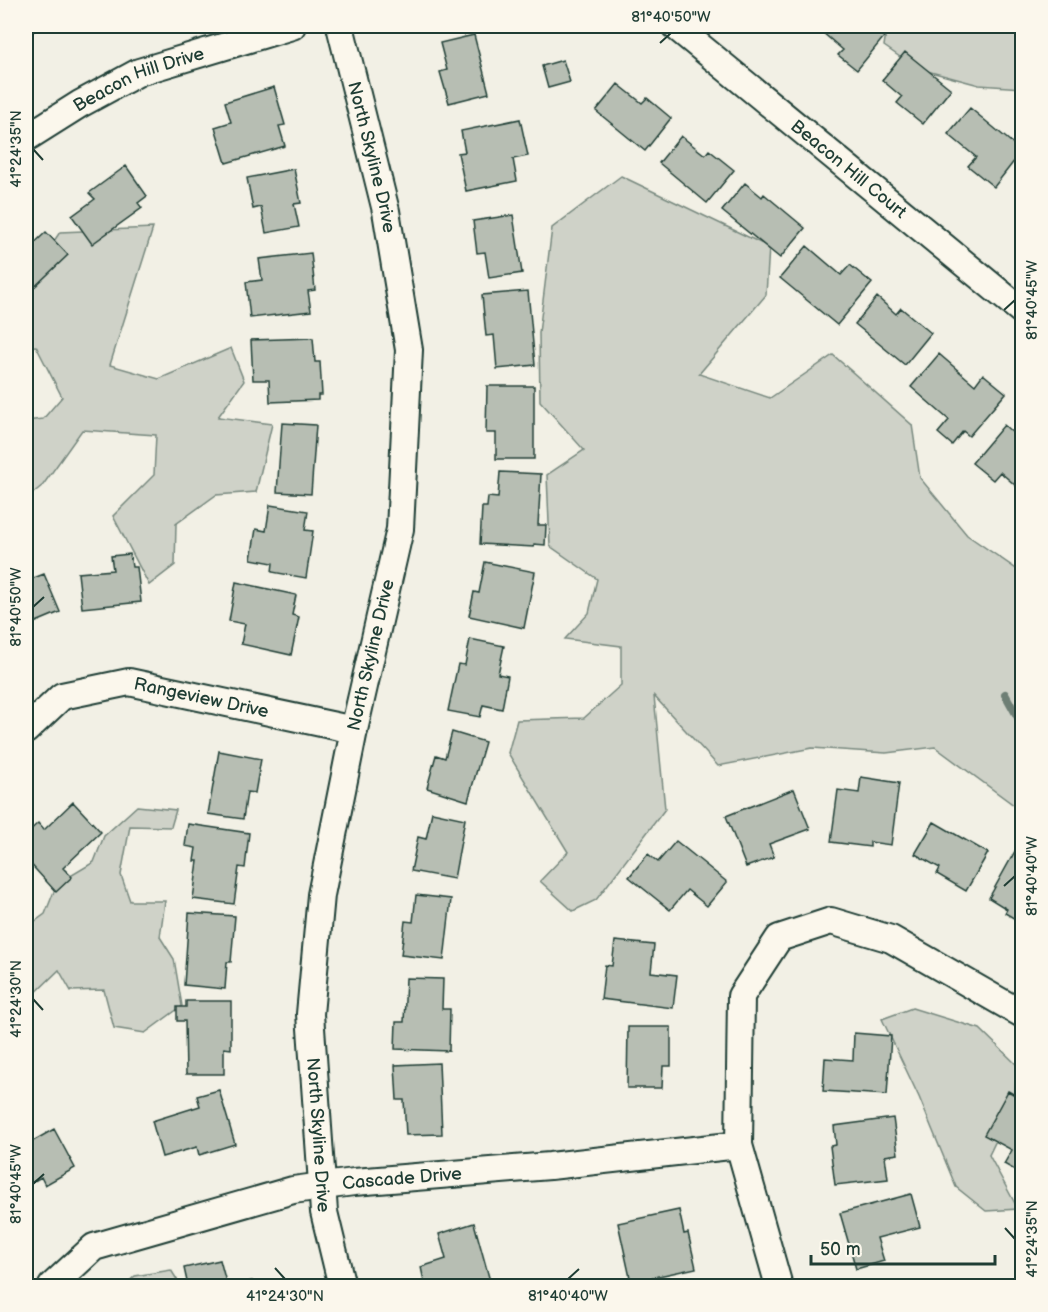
<svg xmlns="http://www.w3.org/2000/svg" width="1048" height="1312" viewBox="0 0 1048 1312" font-family="'Balsamiq Sans',sans-serif">
	<style>
		.green { fill: #cfd2c8; stroke: #77887e; stroke-width: 1.5 }
		.lines { fill: none; stroke-linecap: round; stroke-linejoin: round }
		.stream { stroke: #6e7f75; stroke-width: 8 }
		.building { fill: #b7beb3; stroke: #1f3d34; stroke-width: 1.5 }
		.street-casing { stroke: #1f3d34; stroke-width: 30 }
		.street { stroke: #fbf7ec; stroke-width: 26 }
		.ticks { fill: none; stroke: #1f3d34; stroke-width: 2 }
		.labels { text-anchor: middle; dominant-baseline: central; stroke-width: 4.5; stroke-linejoin: round; paint-order: stroke }
		.street-label { font-size: 18px; fill: #1f3d34; stroke: #fbf7ec }
		.neatline { fill: none; stroke: #1f3d34; stroke-width: 2 }
		.ticks-label { font-size: 15px; text-anchor: middle; fill: #1f3d34 }
	</style>
	<rect width="100%" height="100%" fill="#f2f0e5"/>
	<filter id="ink" filterUnits="userSpaceOnUse"><feTurbulence type="fractalNoise" baseFrequency=".0167" numOctaves="2"/><feDisplacementMap in="SourceGraphic" scale="12" xChannelSelector="R" yChannelSelector="G"/><feConvolveMatrix kernelMatrix="1 2 1 2 8 2 1 2 1" color-interpolation-filters="sRGB"/></filter>
	<g filter="url(#ink)">
		<path class="green" d="M887 26H1022V88L979 85 916 68 884 46Z
			M621 176 769 247 766 295 699 374 770 398 833 355 912 425 920 478 967 535 1022 573V811L935 747 886 753 812 748 718 766 654 696 665 809 596 900 573 911 540 881 568 852 508 753 517 720 584 718 621 685V646L565 639 589 613 597 579 550 546 547 475 584 450 540 401 539 333 552 228Z
			M153 228 110 365 159 379 231 348 244 381 218 417 272 424 256 492 216 495 176 524 175 565 149 585 113 516 154 475 156 435 82 430 43 485 26 499V421L43 419 62 397 36 346 26 347V283L60 232Z
			M137 806 176 810 171 827 130 826 121 875 130 901H165L160 937 174 959 182 1006 145 1033 114 1028 104 990 71 991 59 970 26 1002V957L28 955 26 949V928L45 914 57 884 94 862 104 836Z
			M912 1008 980 1029 1017 1065 1014 1103 989 1155 1018 1209 986 1211 956 1187 919 1097 882 1019Z
			M171 1270 181 1286H124L135 1276Z"/>
		<g class="lines">
			<path class="stream" d="M1005 694 1021 723H1022"/>
		</g>
		<path class="building" d="M26 26H42L26 36Z
			M815 26H869L884 37 857 70 838 55 843 50Z
			M474 35 489 93 449 103 440 72 447 70 440 43Z
			M905 52 951 89 923 124 897 103 902 97 882 80Z
			M563 60 570 82 548 88 542 66Z
			M618 84 642 103 647 98 671 118 645 151 596 111Z
			M274 87 285 125 279 126 285 146 226 163 215 127 231 122 225 102Z
			M970 108 1022 151 994 187 968 166 976 157 948 134Z
			M520 119 528 156 513 159 517 181 466 191 458 153 465 152 461 131Z
			M681 136 705 155 709 150 734 170 707 203 659 163Z
			M126 166 147 196 138 203 142 208 92 244 72 216 95 199 89 193Z
			M294 169 301 203 294 204 299 227 266 233 261 207 253 209 247 178Z
			M745 183 762 197 764 194 805 228 780 258 722 211Z
			M513 215 522 273 489 278 485 252 477 253 473 221Z
			M46 232 68 255 26 295V251Z
			M807 246 841 275 850 265 872 283 837 325 780 278Z
			M311 253 315 290 308 291 311 311 250 318 246 282 262 280 259 259Z
			M528 291 535 365 497 369 494 335 486 336 482 295Z
			M877 297 896 314 901 308 931 333 905 365 855 324Z
			M313 338 315 362H320L322 395H318V400L270 402 269 380H253L251 340Z
			M939 354 975 385 983 374 1006 393 969 436 963 431 952 445 938 433 949 420 911 387Z
			M487 386H534V459H496V433H486Z
			M282 423 316 425 311 494 277 492Z
			M1004 425 1022 441V491L1000 472 993 480 972 463Z
			M500 472 541 474 538 525H546L545 545 534 544V547L480 544 482 507H487L488 497 498 498Z
			M270 505 308 511 305 530 313 531 306 578 272 572 273 563 251 559 256 529 266 531Z
			M130 554 132 567H137L141 602 82 608 78 573 113 570 111 556Z
			M485 562 535 572 524 628 469 616 474 592 479 593Z
			M44 574 60 612 29 625 26 620V581Z
			M236 582 296 595 292 615 299 617 291 655 241 644 245 624 229 621Z
			M470 639 504 646 498 674 508 676 502 709 483 705 480 717 448 711 458 664 465 665Z
			M452 732 485 742 468 801 427 788 436 755 445 758Z
			M219 751 261 759 255 793 247 792 243 819 208 814Z
			M861 777 899 783 891 845 870 842V847L831 842 838 790 859 793Z
			M794 789 810 829 769 844 774 857 746 867 726 816Z
			M73 802 101 832 63 868 72 877 56 892 26 859V834L38 823 44 830Z
			M432 812 465 819 454 879 411 871 418 837 426 839Z
			M934 822 988 853 966 891 937 874 940 868 915 854Z
			M188 824 249 833 245 868 239 867 234 904 193 899 198 861H194L196 848 185 846Z
			M676 841 727 882 707 906 687 890 670 910 629 877 648 854 658 862Z
			M1019 844 1022 847V923L1005 913 1007 909 989 898Z
			M416 895 451 899 444 960 401 955 405 921 413 922Z
			M189 913 235 916 231 962H227L225 989 184 985Z
			M615 941 654 945 651 972 677 975 673 1008 601 999 605 965 612 966Z
			M406 978 443 979 442 1009H450L449 1051 395 1049 396 1022H404Z
			M186 1001H231V1049L224 1048V1074H186L185 1021H177V1007H186Z
			M628 1027H671V1066H663L662 1088H627Z
			M854 1033 891 1036 887 1095 823 1091 825 1058 853 1060Z
			M439 1063 442 1134 406 1135 404 1100H397L395 1065Z
			M219 1090 235 1144 199 1155 197 1147 162 1157 152 1121 200 1106 197 1096Z
			M1008 1091 1022 1099V1174L1004 1164 1012 1150 984 1135Z
			M893 1118 898 1154 885 1156 888 1179 835 1185 830 1146 836 1145 834 1126Z
			M54 1129 75 1168 45 1185 41 1177 26 1186V1145Z
			M911 1194 920 1227 877 1238 884 1261 856 1269 840 1213Z
			M679 1210 684 1234 688 1233 696 1268 631 1282 618 1223Z
			M474 1223 490 1281 470 1286H425L421 1267 446 1259 439 1234Z
			M220 1260 227 1286H188L184 1268Z
			M252 1281 253 1286H231Z"/>
		<g class="lines">
			<g class="street-casing">
				<g id="street">
					<path id="s1" d="M340 26 386 211 409 350 400 529 354 730 321 895 310 1014 324 1212 342 1286"/>
					<path id="s2" d="M675 26 1022 311"/>
					<path id="s3" d="M26 138 80 104 139 72 292 26"/>
					<path id="s4" d="M26 730 62 696 129 682 354 730"/>
					<path id="s5" d="M52 1286 94 1247 293 1190 354 1182 550 1166 739 1145"/>
					<path d="M779 1286 739 1145 741 996 779 938 831 921 891 939 1022 1014"/>
				</g>
			</g>
			<use href="#street" class="street"/>
		</g>
	</g>
	<path class="ticks" d="M660 43 671 33M33 149 43 160M1004 310 1015 300M33 607 44 597M1004 886 1015 876M33 999 43 1010M33 1184 44 1174M1005 1228 1015 1239M275 1268 285 1279M568 1279 579 1269"/>
	<g class="labels">
		<g class="street-label">
			<text stroke="none"><textPath href="#s3" startOffset="128">Beacon Hill Drive</textPath></text>
			<text stroke="none"><textPath href="#s1" startOffset="135">North Skyline Drive</textPath></text>
			<text stroke="none"><textPath href="#s2" startOffset="225">Beacon Hill Court</textPath></text>
			<text transform="translate(371 655) rotate(-77)">North Skyline Drive</text>
			<text stroke="none"><textPath href="#s4" startOffset="192">Rangeview Drive</textPath></text>
			<text stroke="none"><textPath href="#s1" startOffset="1126">North Skyline Drive</textPath></text>
			<text stroke="none"><textPath href="#s5" startOffset="374">Cascade Drive</textPath></text>
		</g>
	</g>
	<rect width="1048" height="1312" fill="none" stroke="#fbf7ec" stroke-width="66"/>
	<path d="M811 1255v9h184v-9" fill="none" stroke="#1f3d34" stroke-width="3"/>
	<text x="820" y="1255" font-size="18" fill="#1f3d34" stroke="#fbf7ec" stroke-width="4.5" paint-order="stroke">50 m</text>
	<rect x="33" y="33" width="982" height="1246" class="neatline"/>
	<g class="ticks-label">
		<text x="671" y="22">81°40'50"W</text>
		<text transform="translate(16 149) rotate(-90)" y="5">41°24'35"N</text>
		<text transform="translate(1032 300) rotate(-90)" y="5">81°40'45"W</text>
		<text transform="translate(16 607) rotate(-90)" y="5">81°40'50"W</text>
		<text transform="translate(1032 876) rotate(-90)" y="5">81°40'40"W</text>
		<text transform="translate(16 999) rotate(-90)" y="5">41°24'30"N</text>
		<text transform="translate(16 1184) rotate(-90)" y="5">81°40'45"W</text>
		<text transform="translate(1032 1239) rotate(-90)" y="5">41°24'35"N</text>
		<text x="285" y="1301">41°24'30"N</text>
		<text x="568" y="1301">81°40'40"W</text>
	</g>
</svg>
